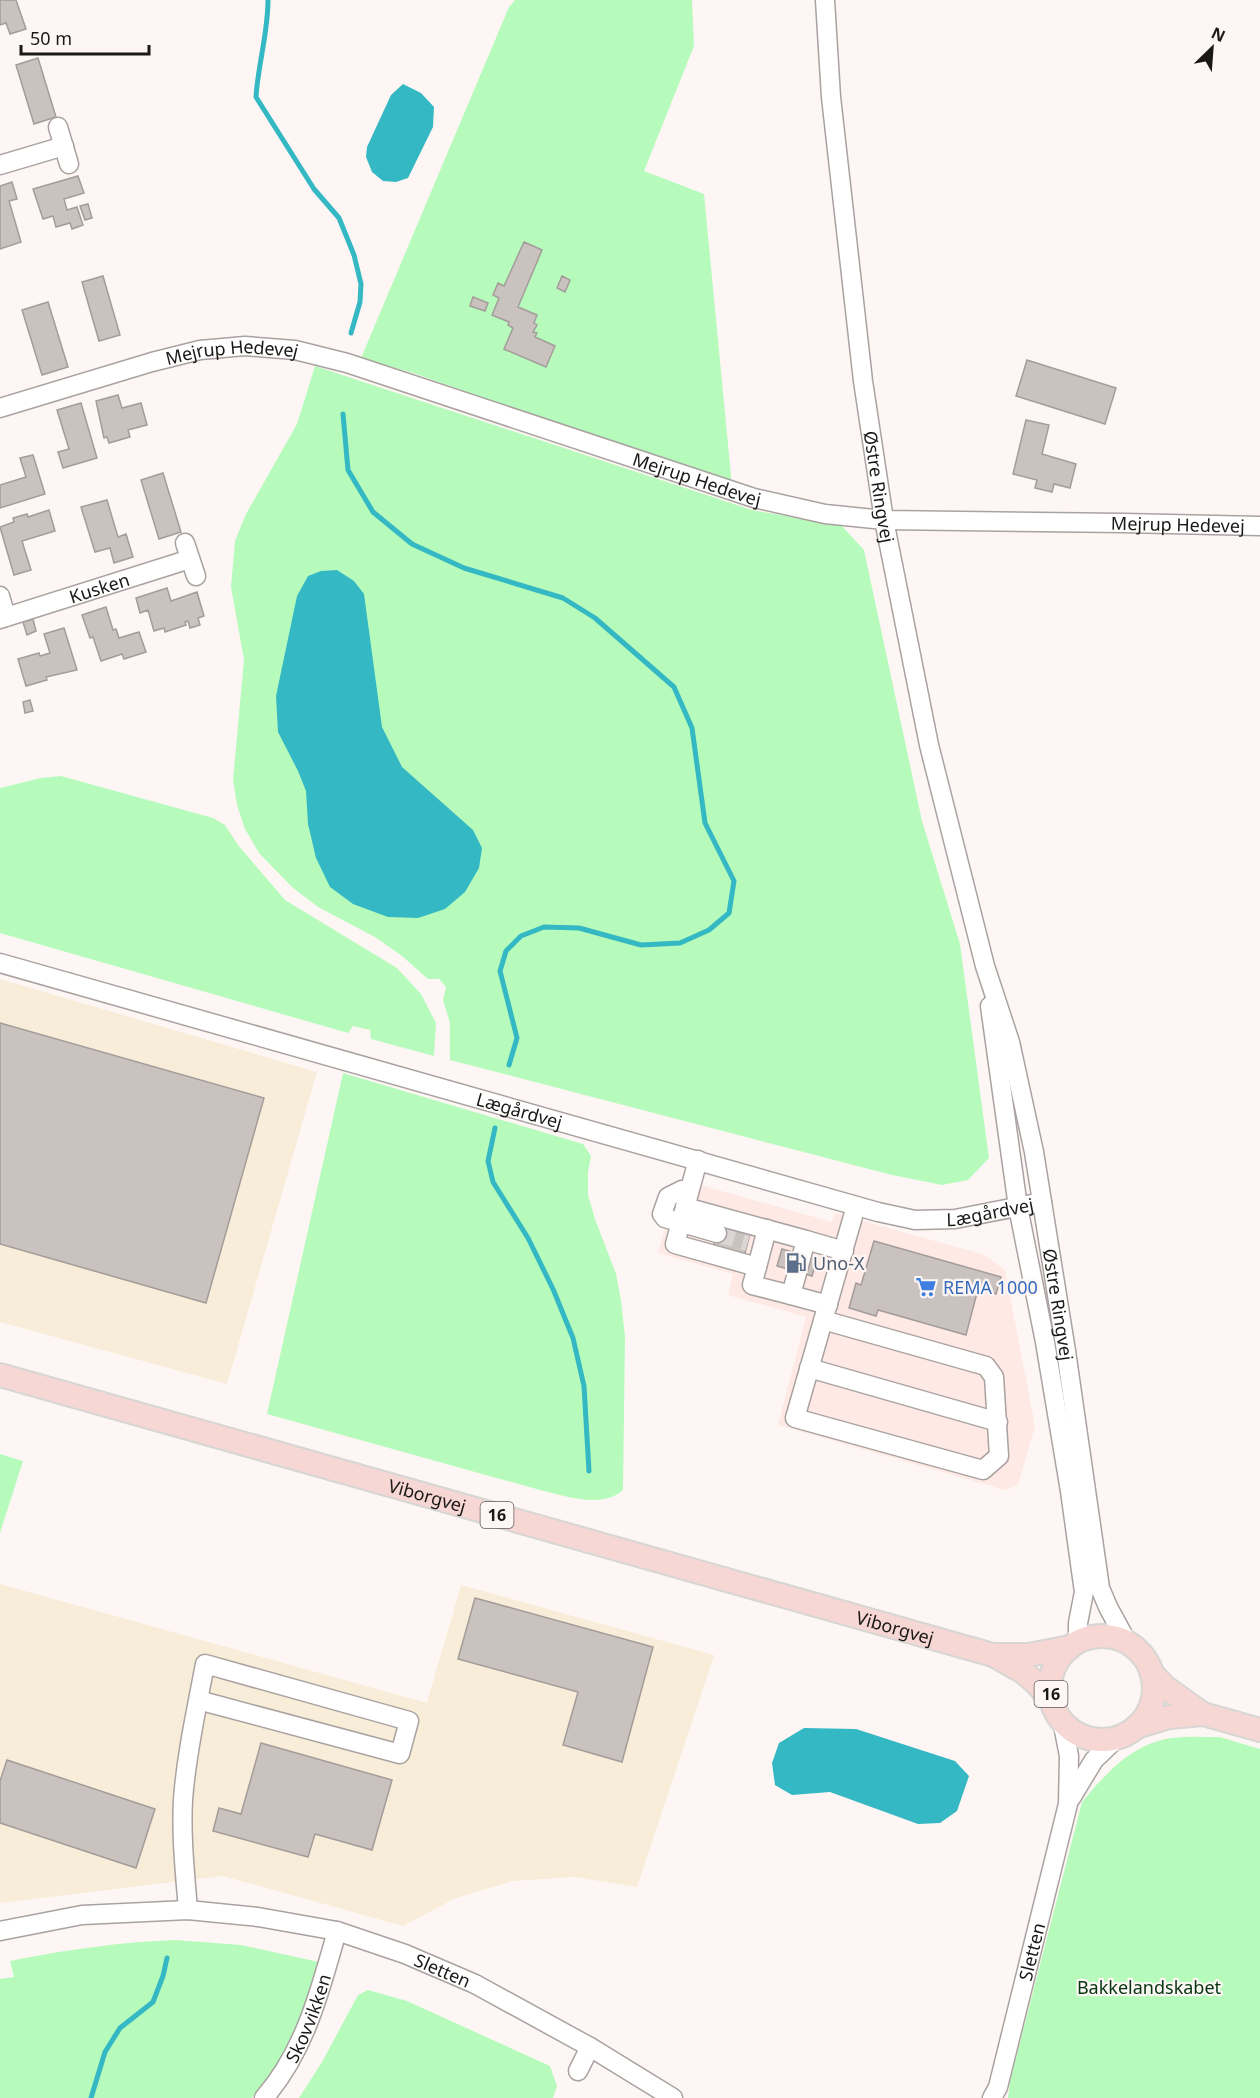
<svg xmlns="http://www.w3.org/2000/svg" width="1260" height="2098" viewBox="0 0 1260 2098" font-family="'Noto Sans',sans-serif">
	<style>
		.commercial { fill: #fee9e4 }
		.industrial { fill: #f8edd8 }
		.green { fill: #b6fbbc }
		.water { fill: #34b8c3 }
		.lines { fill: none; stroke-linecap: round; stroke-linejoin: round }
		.stream { stroke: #34b8c3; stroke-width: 5 }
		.building { fill: #c9c2bf; stroke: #a39c99; stroke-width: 1.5 }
		.minor-tunnel { stroke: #dcd5d3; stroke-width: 18; stroke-dasharray: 18 9; stroke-linecap: butt }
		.minor-casing { stroke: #a9a2a0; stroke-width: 21 }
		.major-casing { stroke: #d6d6d5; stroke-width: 26 }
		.minor { stroke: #fff; stroke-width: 18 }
		.major { stroke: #f7d7d4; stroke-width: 22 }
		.labels { text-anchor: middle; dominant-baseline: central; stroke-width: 4.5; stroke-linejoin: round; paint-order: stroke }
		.shield { fill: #fef6f4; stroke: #5f5b5a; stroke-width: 1.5 }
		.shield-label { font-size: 16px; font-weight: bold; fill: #1b1918 }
		.street-label { font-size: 18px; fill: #1b1918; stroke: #fef6f4 }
		.service-label { font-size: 18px; fill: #4e5e75; stroke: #fef6f4; text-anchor: start }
		.shop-label { font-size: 18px; fill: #366cbe; stroke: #fef6f4; text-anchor: start }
		.park-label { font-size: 18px; fill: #02340d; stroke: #fef6f4 }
	</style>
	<rect width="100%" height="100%" fill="#fef6f4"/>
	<path class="commercial" d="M679 1179 832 1222 835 1213 985 1255 1005 1270 1035 1426 1018 1485 1005 1490 778 1425 806 1317 728 1295 733 1274 658 1253Z"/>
	<path class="industrial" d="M0 979 317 1072 227 1384 0 1322Z
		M0 1584 427 1703 461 1585 714 1655 637 1887 575 1877 513 1881 456 1898 403 1926 223 1876 0 1903Z"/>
	<path class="green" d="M515 0H692L694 46 644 171 704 194 732 486 413 373 361 358 509 7Z
		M315 366 752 510 842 526 864 550 922 821 960 944 989 1158 968 1180 942 1185 892 1175 450 1060V1023L443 1000 446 987 439 979H428L402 956 375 937 318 907 292 887 259 853 245 829 237 805 233 780 244 660 231 587 235 541 246 514 297 424Z
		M61 776 213 818 225 825 238 845 285 900 397 968 421 994 436 1023 434 1056 371 1039 370 1030 353 1026 348 1033 0 933V788L41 778Z
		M343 1073 583 1144 591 1156 588 1172V1195L595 1219 616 1274 621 1300 625 1337 623 1490C602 1509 565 1496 540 1490L267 1414Z
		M0 1454 23 1461 0 1533Z
		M1220 1737 1260 1749V2098H1008L1010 2081 1082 1802C1106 1773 1133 1743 1172 1738 1188 1736 1204 1737 1220 1737Z
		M176 1940 241 1945 319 1962C306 2014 287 2057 252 2098H0V1979L14 1977 10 1961C65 1950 120 1942 176 1940Z
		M368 1990 407 2001 550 2066 557 2086 553 2098H299L322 2062 358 1995Z"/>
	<path class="water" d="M403 84 421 93 434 107 433 127 408 178 396 182 383 181 372 172 366 157 367 147 391 95Z
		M337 570 354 581 364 594 382 727 402 767 473 830 482 848 479 868 465 892 445 909 418 918 388 917 353 904 330 887 316 858 308 824 306 791 298 771 278 732 276 696 297 596 308 576 321 571Z
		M804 1728 856 1729 955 1761 969 1776 957 1811 940 1823 918 1824 830 1792 792 1795 775 1785 772 1763 779 1743Z"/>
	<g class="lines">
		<path class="stream" d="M268 0C268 33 258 65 256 97L314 189 339 218 354 255 361 284 360 302 351 333
			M343 414 348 470 373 512 412 544 464 568 563 598 595 618 674 687 692 728 705 823 734 881 729 913 709 930 680 943 641 945 579 928 544 927 521 936 506 951 500 971 517 1038 509 1065
			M495 1128 488 1161 493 1182 528 1238 553 1289 573 1338 584 1386 589 1471
			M91 2098 105 2052 120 2028 153 2002 163 1976 167 1958"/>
	</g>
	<path class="building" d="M0 0H16L26 29 10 34 6 23 0 25Z
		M38 58 56 117 34 124 16 65Z
		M78 176 84 193 64 199 67 210 77 207 83 225 72 229 70 223 56 227 53 216 43 219 33 189Z
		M12 182 17 199 9 201 21 242 0 249V186Z
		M88 204 92 218 85 220 80 206Z
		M524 242 542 250 518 307 537 315 534 323 537 325 533 332 537 333 535 337 555 346 546 367 504 349 513 328 508 325 509 322 492 315 499 298 493 295 498 283 504 286Z
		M103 276 120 335 99 341 82 282Z
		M562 276 570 280 565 292 557 288Z
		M473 297 488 303 485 311 470 306Z
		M48 302 68 367 42 375 22 310Z
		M1027 360 1116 388 1105 424 1016 396Z
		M118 395 122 408 141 403 147 425 128 430 130 437 109 443 107 437 104 438 96 401Z
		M81 403 97 458 63 468 58 452 69 449 57 410Z
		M1026 420 1049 425 1042 454 1076 464 1070 488 1054 484 1052 492 1035 488 1037 480 1013 474Z
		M33 455 45 494 0 508V485L26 477 20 458Z
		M163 473 181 532 159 539 141 480Z
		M107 500 118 537 126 534 133 557 114 563 110 548 95 552 81 507Z
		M49 510 55 531 22 541 31 570 14 575 0 527 14 522 13 518 27 514 28 517Z
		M167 588 171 601 197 592 204 616 198 618 200 625 190 628 188 621 185 622 186 625 165 632 164 628 154 631 148 610 140 613 136 598Z
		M106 607 113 630 116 629 119 638 139 632 146 652 124 659 122 654 101 661 93 637 90 638 82 615Z
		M33 619 36 631 27 635 23 622Z
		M64 628 77 670 46 677 47 680 26 686 18 659 39 653 40 656 50 653 44 634Z
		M30 700 33 711 25 713 23 702Z
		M0 1023 264 1098 206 1303 0 1244Z
		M719 1226 750 1234 744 1257 713 1248Z
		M874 1241 1001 1277 996 1294 978 1289 966 1335 878 1310 876 1316 849 1308 856 1283 861 1285Z
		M782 1249 817 1259 812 1276 777 1266Z
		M475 1598 653 1647 622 1762 563 1745 578 1692 458 1659Z
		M261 1743 392 1780 372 1850 315 1834 308 1857 213 1831 219 1808 241 1814Z
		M7 1760 155 1809 136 1868 0 1823V1781Z"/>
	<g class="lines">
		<path class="minor-tunnel" d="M717 1233 748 1242"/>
		<g class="minor-casing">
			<g id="minor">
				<path id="s1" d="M825 0 831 97 863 381 884 520 929 745 985 966 1010 1042 1034 1152 1066 1351 1100 1588 1108 1607 1127 1642"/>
				<path d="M58 127 69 164"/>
				<path d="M0 165 64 146"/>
				<path id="s2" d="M0 408 152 362 200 350 245 346 295 350 347 363 754 498 825 514 884 520 1124 523 1260 526"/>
				<path d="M185 543 196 576"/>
				<path d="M0 596 6 617"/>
				<path id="s3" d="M0 619 190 559"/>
				<path id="s4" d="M0 963 878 1212 915 1220 955 1219 1042 1202"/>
				<path d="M990 1006 1018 1207 1045 1342 1070 1491 1084 1592 1078 1623V1641"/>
				<path d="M698 1160 675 1244 757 1267 767 1229"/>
				<path d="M689 1192 682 1190 668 1197 662 1214 665 1218 717 1233"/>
				<path d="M685 1207 806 1240 791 1295 752 1285 757 1267"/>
				<path d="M806 1240 844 1251"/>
				<path d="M791 1295 828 1305"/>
				<path d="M823 1320 986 1366 994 1377 999 1456 983 1470 795 1418C815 1347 836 1277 856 1206"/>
				<path d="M809 1368 998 1422"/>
				<path d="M1071 1798 1094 1760 1118 1737"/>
				<path d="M188 1910C185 1873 181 1836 183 1800 186 1756 197 1707 205 1664L409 1721 400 1754 198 1700"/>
				<path id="s5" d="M0 1931 82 1915 188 1910 258 1917 337 1931 405 1954 475 1984 590 2047 673 2098"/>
				<path d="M578 2071 590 2047"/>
				<path id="s6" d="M264 2098C305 2051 320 1991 337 1931"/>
				<path id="s7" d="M992 2098 998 2087 1068 1804 1069 1756 1062 1720"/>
			</g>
		</g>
		<g class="major-casing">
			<g id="major">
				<path id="s8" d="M0 1375 993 1655H1029L1070 1647"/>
				<circle cx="1102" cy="1688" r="52"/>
				<path d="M995 1656 1023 1672 1035 1682 1053 1702"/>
				<path d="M1151 1672 1165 1687 1203 1714"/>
				<path d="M1136 1727 1169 1717 1203 1714 1260 1730"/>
			</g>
		</g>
		<use href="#minor" class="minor"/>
		<use href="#major" class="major"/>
	</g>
	<defs>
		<g id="fuel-bare" transform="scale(1.62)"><path d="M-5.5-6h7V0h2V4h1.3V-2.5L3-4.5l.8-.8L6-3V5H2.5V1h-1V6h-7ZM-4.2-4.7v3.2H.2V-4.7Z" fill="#5c6f8a" stroke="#fef6f4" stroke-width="2.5" paint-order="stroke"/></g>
		<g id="supermarket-bare" transform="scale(1.62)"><path d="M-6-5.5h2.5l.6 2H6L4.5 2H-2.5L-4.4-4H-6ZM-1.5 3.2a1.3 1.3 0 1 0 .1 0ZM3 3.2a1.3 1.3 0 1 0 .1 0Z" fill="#3f7fe0" stroke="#fef6f4" stroke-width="2.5" paint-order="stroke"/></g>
	</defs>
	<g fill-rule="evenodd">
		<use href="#fuel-bare" x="796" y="1263"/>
		<use href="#supermarket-bare" x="926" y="1287"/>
	</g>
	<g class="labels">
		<g class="shield">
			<rect x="480.5" y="1502" width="33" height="26" rx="4.5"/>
			<rect x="1034.5" y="1681" width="33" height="26" rx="4.5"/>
		</g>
		<g class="shield-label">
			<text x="497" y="1515">16</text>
			<text x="1051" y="1694">16</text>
		</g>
		<g class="street-label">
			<text stroke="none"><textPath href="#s2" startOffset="240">Mejrup Hedevej</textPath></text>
			<text stroke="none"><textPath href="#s2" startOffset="726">Mejrup Hedevej</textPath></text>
			<text stroke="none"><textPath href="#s1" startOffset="490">Østre Ringvej</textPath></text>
			<text stroke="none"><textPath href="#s2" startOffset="1212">Mejrup Hedevej</textPath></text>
			<text stroke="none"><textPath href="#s3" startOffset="104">Kusken</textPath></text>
			<text stroke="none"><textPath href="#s4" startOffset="540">Lægårdvej</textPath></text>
			<text stroke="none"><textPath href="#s4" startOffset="1026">Lægårdvej</textPath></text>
			<text stroke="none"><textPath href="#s1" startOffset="1328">Østre Ringvej</textPath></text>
			<text stroke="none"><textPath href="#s8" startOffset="444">Viborgvej</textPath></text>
			<text stroke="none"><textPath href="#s8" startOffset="930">Viborgvej</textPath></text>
			<text stroke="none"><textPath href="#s7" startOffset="152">Sletten</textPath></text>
			<text stroke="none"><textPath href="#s5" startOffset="453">Sletten</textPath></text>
			<text stroke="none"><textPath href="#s6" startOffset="92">Skovvikken</textPath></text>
		</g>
		<g class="service-label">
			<text x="813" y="1263">Uno-X</text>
		</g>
		<g class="shop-label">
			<text x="943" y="1287">REMA 1000</text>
		</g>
		<g class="park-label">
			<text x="1149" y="1987">Bakkelandskabet</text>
		</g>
	</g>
	<g transform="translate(1212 48) rotate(25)" stroke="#fef6f4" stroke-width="4.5" paint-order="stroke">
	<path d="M0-4.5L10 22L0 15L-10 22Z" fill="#1b1918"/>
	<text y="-9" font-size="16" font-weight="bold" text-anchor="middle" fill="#1b1918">N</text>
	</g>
	<path d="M21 45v9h128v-9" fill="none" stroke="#1b1918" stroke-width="3"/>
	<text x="30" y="45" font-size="18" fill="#1b1918" stroke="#fef6f4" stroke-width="4.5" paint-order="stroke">50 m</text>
</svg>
